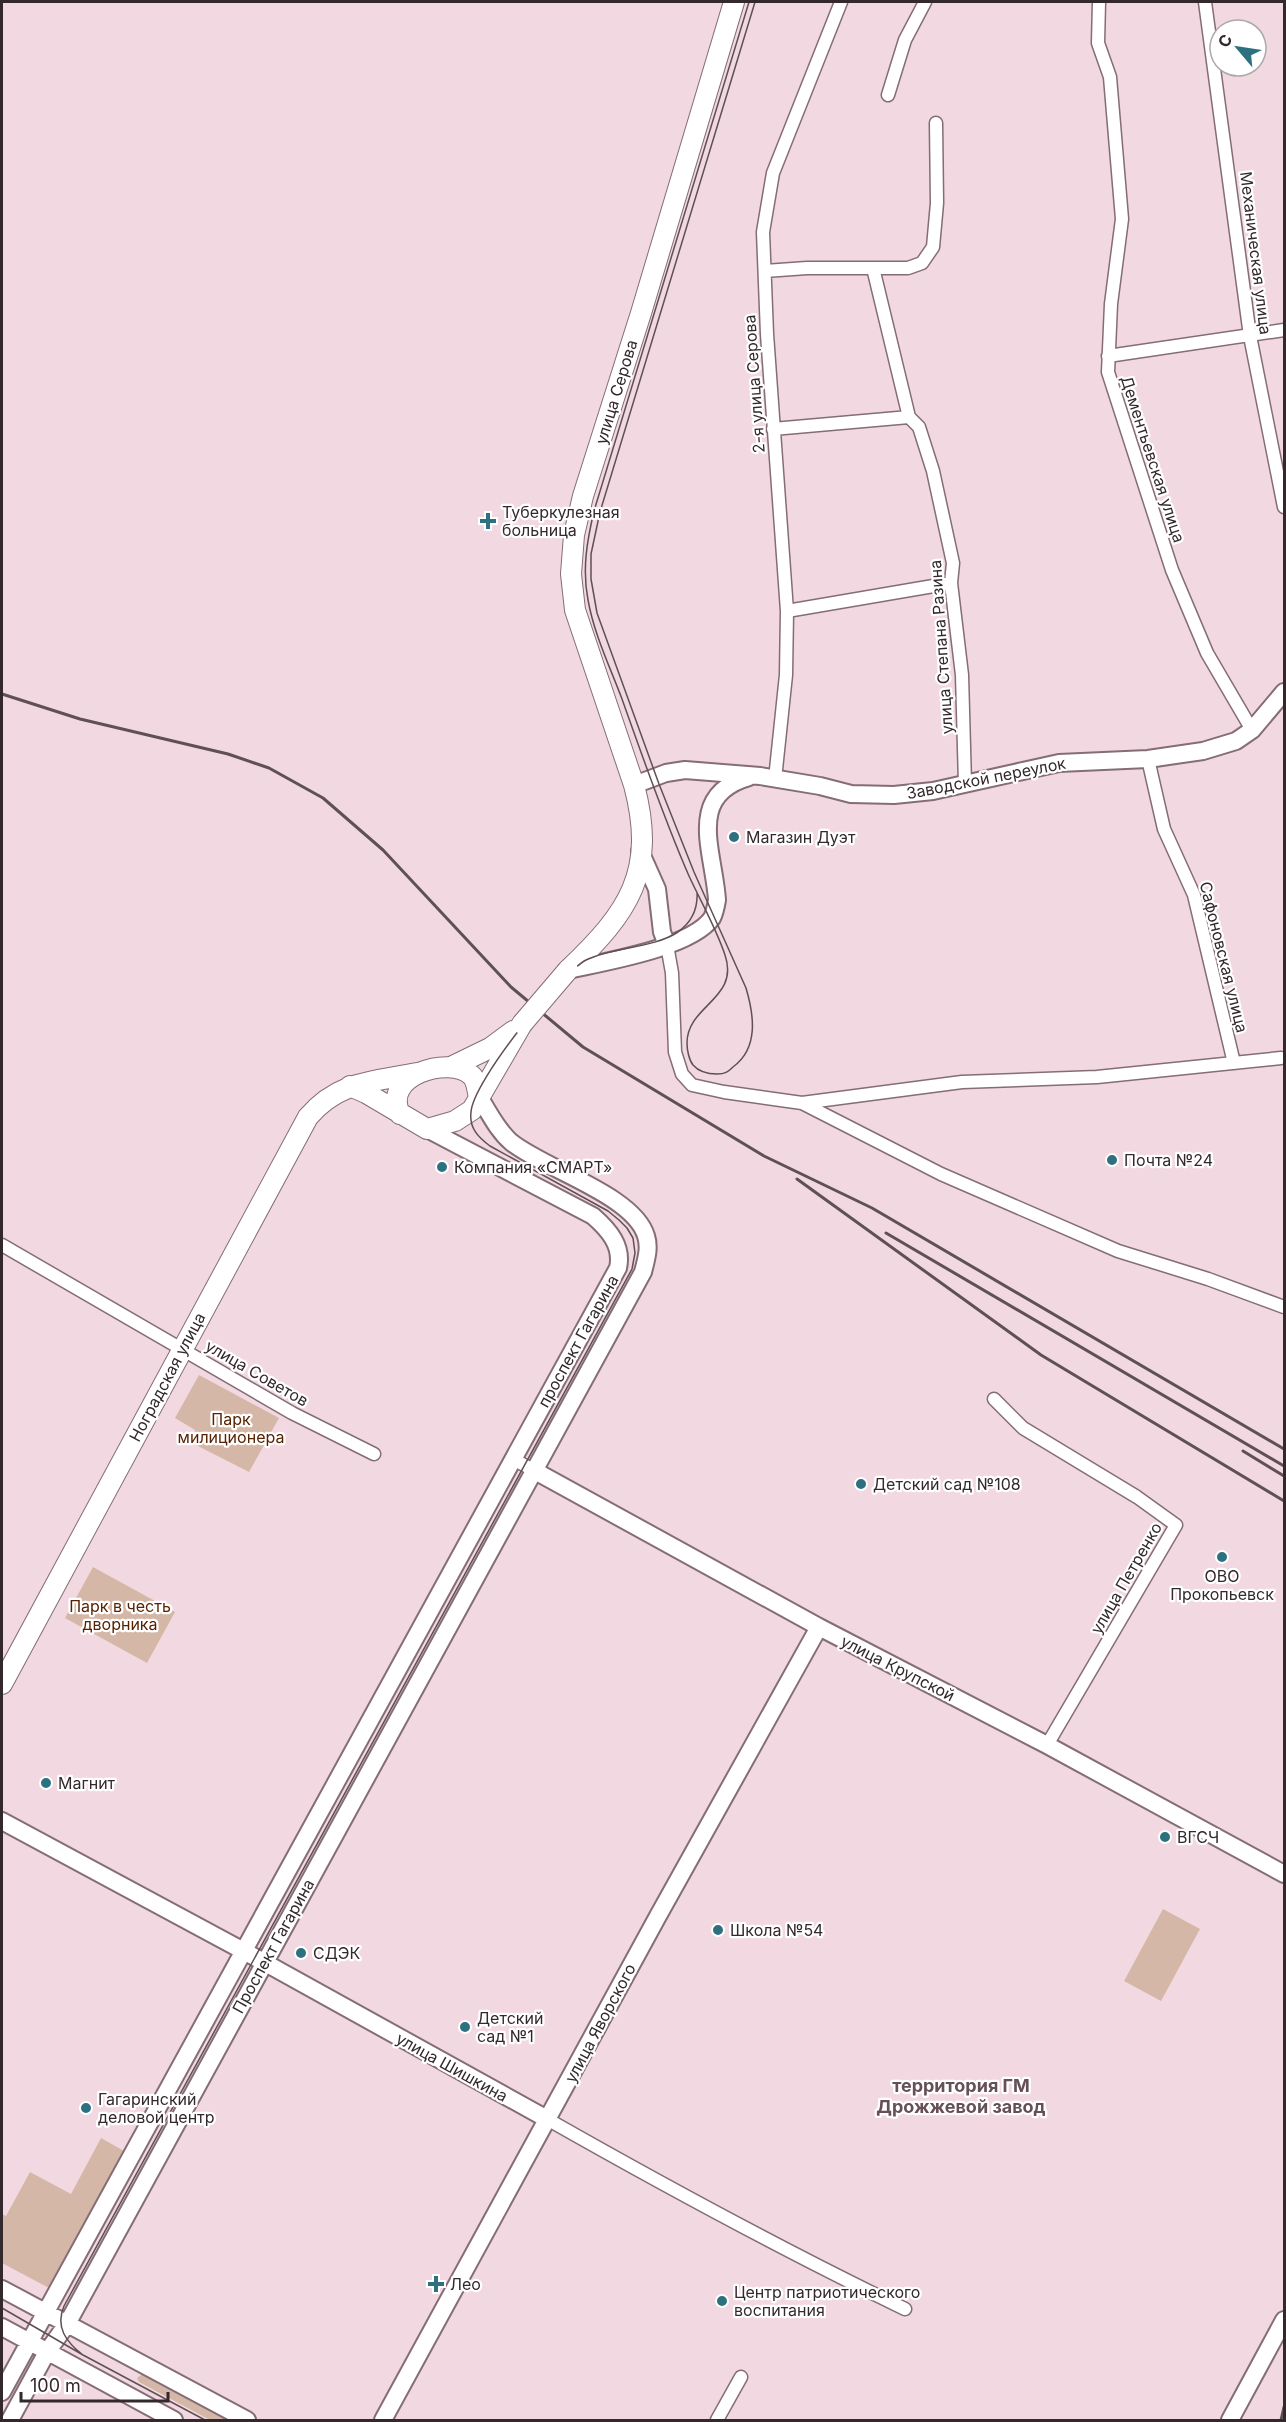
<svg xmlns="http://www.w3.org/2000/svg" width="1286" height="2422" viewBox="0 0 1286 2422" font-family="Inter,sans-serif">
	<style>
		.green { fill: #d5b7a8 }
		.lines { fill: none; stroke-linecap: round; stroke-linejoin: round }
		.street-casing { stroke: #846d75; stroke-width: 15 }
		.secondary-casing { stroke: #846d75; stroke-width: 20 }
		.primary-casing { stroke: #846d75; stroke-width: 22 }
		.street { stroke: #fff; stroke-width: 12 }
		.secondary { stroke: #fff; stroke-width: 16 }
		.primary { stroke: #fff; stroke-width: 20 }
		.tram { stroke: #5e5055; stroke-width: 1.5 }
		.rail { stroke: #5e5055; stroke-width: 3 }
		.primary-bridge-casing { stroke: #846d75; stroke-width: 22; stroke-linecap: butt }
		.primary-bridge { stroke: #fff; stroke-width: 20 }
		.poi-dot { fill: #2d7181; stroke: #fff; stroke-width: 2 }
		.labels { text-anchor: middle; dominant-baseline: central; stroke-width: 4.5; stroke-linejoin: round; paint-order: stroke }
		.street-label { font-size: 16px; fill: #33292d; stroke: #fff }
		.poi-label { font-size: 16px; fill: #33292d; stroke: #fff; text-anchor: start }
		.park-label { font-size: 16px; fill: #572200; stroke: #fff }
		.neighbourhood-label { font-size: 18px; font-weight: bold; fill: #654f58; stroke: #fff }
	</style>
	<rect width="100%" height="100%" fill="#f2d8e1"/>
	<path class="green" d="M199 1375 279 1418 249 1472 196 1445 195 1430 175 1418Z
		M93 1567 175 1612 147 1663 65 1618Z
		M1163 1909 1200 1929 1161 2001 1124 1981Z
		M101 2138 124 2151 49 2288 2 2263V2214L6 2216 30 2172 71 2194Z
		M141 2375 151 2376 236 2420H210L139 2382 137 2378Z"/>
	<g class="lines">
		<g class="street-casing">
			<path id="street" d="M1099 2 1098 43 1110 77 1122 219 1111 304 1108 372 1172 570 1207 653 1252 730
				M1205 2 1250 336 1284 507
				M888 95 905 40 925 2
				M873 268 909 417 919 427 933 471 953 563 951 583 962 675 965 784
				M765 271 807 268H908L922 263 933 247 937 203 936 123
				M1108 356 1284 330
				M773 429 909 417
				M787 611 951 583
				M1148 759 1164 829 1194 895 1234 1063
				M775 779 786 675 787 611 767 334 763 232 773 173 841 2
				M667 945 672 973 675 1052 682 1074 692 1085 724 1092 802 1103 941 1174 1118 1251 1208 1279 1284 1307
				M802 1103 962 1082 1097 1077 1281 1058
				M2 1245 292 1413 374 1454
				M994 1399 1023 1428 1137 1497 1176 1525 1047 1745
				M513 1459 535 1471
				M547 2119C665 2186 783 2250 905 2309
				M717 2420 741 2377"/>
		</g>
		<g class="secondary-casing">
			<path id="secondary" d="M634 785 666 773 685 770 760 776 820 786 851 794 894 795 933 791 1059 763 1148 759 1203 751 1236 741 1252 730 1284 692
				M640 851 657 889 662 932 667 945
				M568 970C603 962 691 948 712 918 715 912 716 906 717 900 714 852 685 795 749 777
				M535 1471 819 1627 1047 1745 1284 1874
				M2 1821 251 1955 547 2119
				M2 2289 247 2420
				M2 2327 174 2420
				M2 2392 618 1268C623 1246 609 1230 593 1216L427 1129
				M10 2420 47 2352 67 2324 643 1272C646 1260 650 1248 646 1236 634 1195 544 1169 511 1142 497 1130 489 1112 479 1097
				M383 2420 658 1916 819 1627
				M1230 2420 1284 2320"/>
		</g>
		<g class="primary-casing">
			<path id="primary" d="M568 970C629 912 657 872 634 785L575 610 571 574 574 535 583 496 641 313 734 2
				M453 1066 490 1048 513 1031
				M350 1086 366 1093 427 1129 455 1121 472 1110 522 1024
				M400 1114C381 1075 450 1055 471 1075 477 1080 477 1090 479 1097
				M2 1684 308 1117C339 1081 372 1082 417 1073"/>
		</g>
		<use href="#street" class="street"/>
		<use href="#secondary" class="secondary"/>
		<use href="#primary" class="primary"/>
		<path class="tram" d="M749 2 594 511C587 541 582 569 588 600 594 634 610 667 622 699 643 758 664 819 689 876 701 902 716 928 725 955 740 999 687 1005 687 1043 687 1050 689 1060 693 1065 699 1072 709 1074 717 1074 725 1074 728 1072 733 1067 759 1048 754 1015 746 988L694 872 659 784 597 613 591 579V554L600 512 755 2
			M2 2308 83 2355 205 2420
			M83 2355C66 2342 55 2327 64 2306L632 1269 635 1253 633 1238 627 1228 619 1220 608 1211 490 1146C478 1137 469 1128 471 1112 473 1081 559 975 586 960 614 946 652 949 678 932 692 922 698 908 697 892"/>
		<path class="rail" d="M2 694 80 719 228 754 269 768 323 798 383 850 511 987 583 1047 764 1156 872 1208 1284 1449
			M797 1179 1041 1355 1284 1501
			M886 1233 1284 1466
			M1243 1451 1284 1476
			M1281 2420 1284 2407"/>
		<g class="primary-bridge-casing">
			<path id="primary-bridge" d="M522 1024 568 970"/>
		</g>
		<use href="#primary-bridge" class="primary-bridge"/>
	</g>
	<g class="poi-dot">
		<path d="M485 512h6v6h6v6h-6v6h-6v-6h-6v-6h6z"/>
		<circle cx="734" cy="837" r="6"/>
		<circle cx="1112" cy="1160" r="6"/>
		<circle cx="442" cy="1167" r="6"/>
		<circle cx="861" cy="1484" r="6"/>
		<circle cx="1222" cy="1557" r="6"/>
		<circle cx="46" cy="1783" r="6"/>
		<circle cx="1165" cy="1837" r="6"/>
		<circle cx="718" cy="1930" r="6"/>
		<circle cx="301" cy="1953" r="6"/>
		<circle cx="465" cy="2027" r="6"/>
		<circle cx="86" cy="2108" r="6"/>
		<path d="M433 2275h6v6h6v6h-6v6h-6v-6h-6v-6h6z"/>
		<circle cx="722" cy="2301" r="6"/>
	</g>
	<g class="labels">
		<g class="street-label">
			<text transform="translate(1256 253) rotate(83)">Механическая улица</text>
			<text transform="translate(754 384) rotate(-94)">2-я улица Серова</text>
			<text transform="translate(616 392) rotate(-73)">улица Серова</text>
			<text transform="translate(1153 459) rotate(72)">Дементьевская улица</text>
			<text transform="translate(941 647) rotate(-94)">улица Степана Разина</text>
			<text transform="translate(986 778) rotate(-11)">Заводской переулок</text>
			<text transform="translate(1224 957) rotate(76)">Сафоновская улица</text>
			<text transform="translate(578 1341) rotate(-61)">проспект Гагарина</text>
			<text transform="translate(257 1373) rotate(30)">улица Советов</text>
			<text transform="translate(167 1377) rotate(-62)">Ноградская улица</text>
			<text transform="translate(1126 1578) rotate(-60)">улица Петренко</text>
			<text transform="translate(898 1668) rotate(27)">улица Крупской</text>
			<text transform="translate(273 1946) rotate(-61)">Проспект Гагарина</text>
			<text transform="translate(600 2023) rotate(-62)">улица Яворского</text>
			<text transform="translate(452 2067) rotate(29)">улица Шишкина</text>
		</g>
		<g class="poi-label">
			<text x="502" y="512">Туберкулезная<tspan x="502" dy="18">больница</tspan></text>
			<text x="746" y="837">Магазин Дуэт</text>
			<text x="1124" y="1160">Почта №24</text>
			<text x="454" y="1167">Компания «СМАРТ»</text>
			<text x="873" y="1484">Детский сад №108</text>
			<text x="1222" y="1576" text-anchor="middle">ОВО<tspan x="1222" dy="18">Прокопьевск</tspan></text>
			<text x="58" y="1783">Магнит</text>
			<text x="1177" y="1837">ВГСЧ</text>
			<text x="730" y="1930">Школа №54</text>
			<text x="313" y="1953">СДЭК</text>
			<text x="477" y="2018">Детский<tspan x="477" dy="18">сад №1</tspan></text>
			<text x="98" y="2099">Гагаринский<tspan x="98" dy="18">деловой центр</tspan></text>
			<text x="450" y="2284">Лео</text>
			<text x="734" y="2292">Центр патриотического<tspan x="734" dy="18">воспитания</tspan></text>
		</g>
		<g class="park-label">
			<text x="231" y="1419">Парк<tspan x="231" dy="18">милиционера</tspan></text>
			<text x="120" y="1606">Парк в честь<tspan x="120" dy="18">дворника</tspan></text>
		</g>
		<g class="neighbourhood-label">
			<text x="961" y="2085">территория ГМ<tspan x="961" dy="21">Дрожжевой завод</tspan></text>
		</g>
	</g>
	<rect width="1286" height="2422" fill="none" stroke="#33292d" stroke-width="6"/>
	<g transform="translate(1238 48) rotate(299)"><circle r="28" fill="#ffffff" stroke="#ada9ab" stroke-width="1.5"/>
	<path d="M0-4.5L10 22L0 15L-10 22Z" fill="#2d7181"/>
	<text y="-9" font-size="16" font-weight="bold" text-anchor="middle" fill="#33292d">С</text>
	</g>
	<path d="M21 2392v9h147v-9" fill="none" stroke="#33292d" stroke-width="3"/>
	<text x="30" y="2392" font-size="18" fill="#33292d" stroke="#ffffff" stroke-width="4.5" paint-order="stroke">100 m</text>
</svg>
